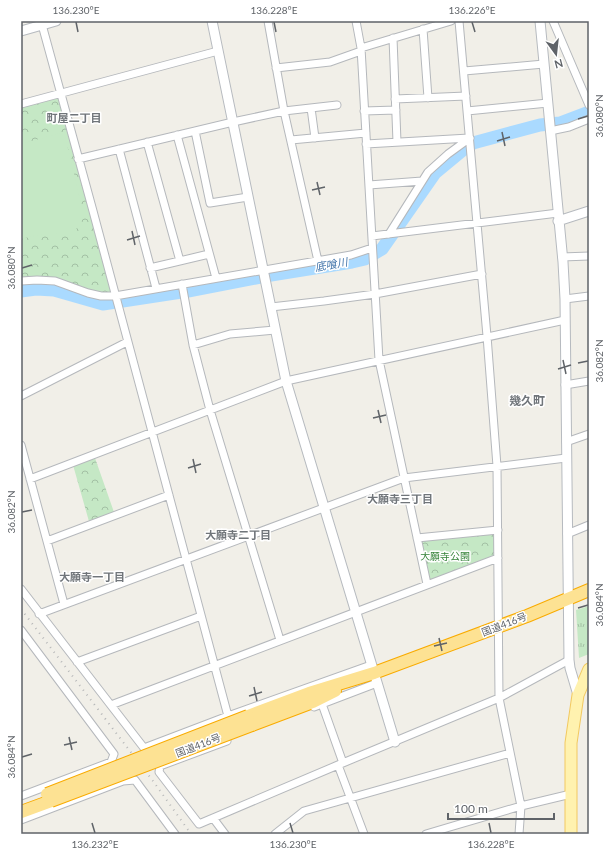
<svg xmlns="http://www.w3.org/2000/svg" width="610" height="855" viewBox="0 0 610 855" font-family="Lato,'Noto Sans JP',sans-serif">
	<style>
		.grass { fill: url(#grass-tufts) }
		.park { fill: url(#park-crowns) }
		.pitch { fill: #c5e8c5 }
		.lines { fill: none; stroke-linecap: round; stroke-linejoin: round }
		.river { stroke: #aadaff; stroke-width: 13 }
		.street-casing { stroke: #b5b8bc; stroke-width: 9 }
		.secondary-casing { stroke: #b6babf; stroke-width: 11 }
		.primary-casing { stroke: #f2c960; stroke-width: 13 }
		.highway-casing { stroke: #f9ab00; stroke-width: 14 }
		.street { stroke: #fff; stroke-width: 7 }
		.secondary { stroke: #fff; stroke-width: 9 }
		.primary { stroke: #fff2af; stroke-width: 11 }
		.highway { stroke: #fde293; stroke-width: 12 }
		.rail { stroke: #b6b7b8; stroke-width: 2; stroke-dasharray: 1 5; stroke-linecap: butt }
		.highway-bridge-casing { stroke: #f9ab00; stroke-width: 14; stroke-linecap: butt }
		.highway-bridge { stroke: #fde293; stroke-width: 12 }
		.ticks { fill: none; stroke: #5f6368; stroke-width: 1.5 }
		.labels { text-anchor: middle; dominant-baseline: central; stroke-width: 3; stroke-linejoin: round; paint-order: stroke }
		.park-label { font-size: 10px; fill: #348238; stroke: #fff }
		.street-label { font-size: 10px; fill: #5f6368; stroke: #fff }
		.neighbourhood-label { font-size: 11px; font-weight: bold; fill: #70757a; stroke: #fff }
		.water-label { font-size: 11px; font-style: italic; fill: #4174aa; stroke: #fff }
		.quarter-label { font-size: 12px; font-weight: bold; fill: #70757a; stroke: #fff }
		.neatline { fill: none; stroke: #5f6368; stroke-width: 1.5 }
		.ticks-label { font-size: 10px; text-anchor: middle; fill: #5f6368 }
	</style>
	<defs>
		<pattern id="grass-tufts" width="24" height="20" patternUnits="userSpaceOnUse"><rect width="24" height="20" fill="#c5e8c5"/><path d="M3 7l-1-3M5 7V3M7 7l1-3M15 17l-1-3M17 17v-4M19 17l1-3" fill="none" stroke="#a3c0a4"/></pattern>
		<pattern id="park-crowns" width="20" height="18" patternUnits="userSpaceOnUse"><rect width="20" height="18" fill="#c5e8c5"/><path d="M2 6a3 3 0 1 1 6 0M12 15a3 3 0 1 1 6 0" fill="none" stroke="#a3c0a4"/></pattern>
	</defs>
	<rect width="100%" height="100%" fill="#f1efe8"/>
	<path class="grass" d="M589 606V654L579 658 576 610Z"/>
	<path class="park" d="M60 93 115 296 49 281 21 282V104Z
		M95 458 115 515 90 525 73 465Z
		M496 532V557L431 581 427 578 419 539Z"/>
	<path class="pitch" d="M64 132 83 211C84 224 78 228 68 235H60L50 232 21 239V144Z"/>
	<g class="lines">
		<path class="river" d="M21 291 36 289 54 290 103 304 188 291 271 275 352 262 365 259 382 249 435 173 464 149 473 143 540 125 560 123 589 112"/>
		<g class="street-casing">
			<path id="street" d="M41 21 93 211 228 716
				M268 21 284 111 318 261
				M356 21 361 48 379 360 427 584
				M459 21 487 336 497 466 499 698 521 806 519 834
				M553 21 589 105
				M423 29 428 98
				M393 38 397 142
				M361 48 451 21
				M276 68 330 62 361 51
				M464 71 544 64
				M395 99 466 96
				M21 104 218 51
				M311 108 315 138
				M364 111 396 110
				M467 111 548 103
				M195 131 210 203 248 197
				M550 131 569 127 589 119
				M177 135 216 278
				M291 140 366 133
				M147 142 180 261
				M366 144 469 138
				M119 149 156 288
				M78 159 233 122 284 111 337 105
				M369 185 422 181
				M389 234 428 172 448 154 470 138
				M372 236 558 213
				M562 257 589 256
				M150 268 209 254
				M21 281 37 280 55 281 88 293 101 296H115L351 255 372 248
				M182 284 193 345 210 410 280 640
				M565 299 589 296
				M271 307 324 301 375 294 482 274
				M193 345 230 334 275 330
				M565 385 589 381
				M21 396 127 342
				M566 442 589 434
				M21 445 64 604
				M30 479 286 381 565 320
				M567 534 589 525
				M417 538 498 530
				M47 541 169 495
				M21 589 144 748 228 716 371 665
				M39 614 404 478 566 458
				M21 630 114 754 111 762 21 796
				M77 662 201 616
				M322 704 343 763
				M111 705 498 558
				M314 707 377 683
				M147 747 160 766 159 772 199 824 338 765 499 698 569 660
				M338 765 364 834
				M160 766 227 741
				M213 818 225 834
				M21 820 123 781 135 780 175 834
				M275 834 304 811 510 753
				M426 834 521 806 571 794"/>
		</g>
		<g class="secondary-casing">
			<path id="secondary" d="M212 21 286 381 395 742
				M540 21 563 262 565 299 569 660 570 668 578 695
				M21 31 56 21
				M558 221 589 211"/>
		</g>
		<g class="primary-casing">
			<path id="primary" d="M571 834V743L578 695 589 669"/>
		</g>
		<g class="highway-casing">
			<path id="highway" d="M248 716 309 693 374 673 527 616 589 590
				M252 725 313 702 335 691
				M21 812 51 801"/>
		</g>
		<use href="#street" class="street"/>
		<use href="#secondary" class="secondary"/>
		<use href="#primary" class="primary"/>
		<use href="#highway" class="highway"/>
		<path class="rail" d="M21 609 153 781 191 834"/>
		<g class="highway-bridge-casing">
			<path id="highway-bridge" d="M47 794 248 716
				M51 801 252 725"/>
		</g>
		<use href="#highway-bridge" class="highway-bridge"/>
	</g>
	<path class="ticks" d="M76 22 78 32M274 22 276 32M472 22 475 32M578 119 588 116M502 132 505 146M497 141 510 137M317 182 320 195M312 190 325 187M132 231 135 245M127 240 140 236M22 268 32 265M563 360 566 374M578 363 588 361M558 369 571 365M378 410 381 423M373 418 386 415M193 459 196 473M188 468 201 464M22 512 32 510M578 608 588 605M439 638 442 651M434 646 447 643M254 687 257 701M249 696 262 692M69 737 72 750M64 745 77 742M22 757 32 754M92 823 95 833M290 823 293 833M489 823 491 833"/>
	<g class="labels">
		<g class="park-label">
			<text x="445" y="556">大願寺公園</text>
		</g>
		<g class="street-label">
			<text transform="translate(504 624) rotate(-21)">国道416号</text>
			<text transform="translate(198 745) rotate(-21)">国道416号</text>
		</g>
		<g class="neighbourhood-label">
			<text x="74" y="117">町屋二丁目</text>
			<text x="400" y="498">大願寺三丁目</text>
			<text x="238" y="534">大願寺二丁目</text>
			<text x="92" y="576">大願寺一丁目</text>
		</g>
		<g class="water-label">
			<text transform="translate(331 264) rotate(-10)">底喰川</text>
		</g>
		<g class="quarter-label">
			<text x="527" y="400">幾久町</text>
		</g>
	</g>
	<rect width="610" height="855" fill="none" stroke="#ffffff" stroke-width="44"/>
	<g transform="translate(556 54) rotate(165)" stroke="#ffffff" stroke-width="3" paint-order="stroke">
	<path d="M0-3L7 15L0 10L-7 15Z" fill="#5f6368"/>
	<text y="-6" font-size="11" font-weight="bold" text-anchor="middle" fill="#5f6368">N</text>
	</g>
	<path d="M448 813v6h106v-6" fill="none" stroke="#5f6368" stroke-width="2"/>
	<text x="454" y="813" font-size="12" fill="#5f6368" stroke="#ffffff" stroke-width="3" paint-order="stroke">100 m</text>
	<rect x="22" y="22" width="566" height="811" class="neatline"/>
	<g class="ticks-label">
		<text x="76" y="14">136.230°E</text>
		<text x="274" y="14">136.228°E</text>
		<text x="472" y="14">136.226°E</text>
		<text transform="translate(599 116) rotate(-90)" y="4">36.080°N</text>
		<text transform="translate(11 268) rotate(-90)" y="4">36.080°N</text>
		<text transform="translate(599 361) rotate(-90)" y="4">36.082°N</text>
		<text transform="translate(11 512) rotate(-90)" y="4">36.082°N</text>
		<text transform="translate(599 605) rotate(-90)" y="4">36.084°N</text>
		<text transform="translate(11 757) rotate(-90)" y="4">36.084°N</text>
		<text x="95" y="848">136.232°E</text>
		<text x="293" y="848">136.230°E</text>
		<text x="491" y="848">136.228°E</text>
	</g>
</svg>
